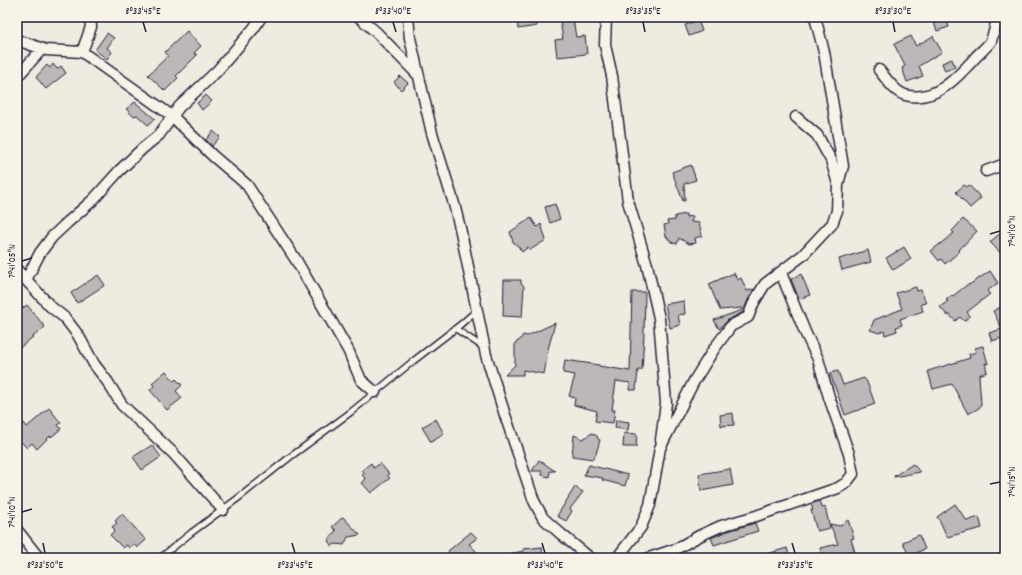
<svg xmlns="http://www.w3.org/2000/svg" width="1022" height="575" viewBox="0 0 1022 575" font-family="Dekko,sans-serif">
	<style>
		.building { fill: #bbb8b7; stroke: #22223b }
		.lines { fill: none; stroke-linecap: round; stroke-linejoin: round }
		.lane-casing { stroke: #22223b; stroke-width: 8 }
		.street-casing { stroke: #22223b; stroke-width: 13 }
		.lane { stroke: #f7f3e8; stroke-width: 5 }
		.street { stroke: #f7f3e8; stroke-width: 10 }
		.ticks { fill: none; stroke: #22223b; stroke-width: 1.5 }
		.neatline { fill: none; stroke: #22223b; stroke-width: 1.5 }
		.ticks-label { font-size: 10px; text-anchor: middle; fill: #22223b }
	</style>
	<rect width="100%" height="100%" fill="#eeebe1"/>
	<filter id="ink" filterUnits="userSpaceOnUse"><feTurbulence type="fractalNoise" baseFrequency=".025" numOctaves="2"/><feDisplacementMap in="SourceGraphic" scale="8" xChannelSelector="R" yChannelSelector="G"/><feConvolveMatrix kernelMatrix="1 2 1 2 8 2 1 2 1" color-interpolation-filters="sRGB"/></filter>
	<g filter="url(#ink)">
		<path class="building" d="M517 17H536L537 26 518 29Z
			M946 18 949 27 937 31 934 23Z
			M573 19 576 37 585 36 587 54 557 57 555 40 563 39 560 21Z
			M698 20 702 31 689 36 685 25Z
			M187 31 201 46 194 53 197 55 176 76 178 78 165 91 148 75 168 56 165 52Z
			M107 33 114 38 107 48 112 52 107 59 95 50Z
			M911 36 916 46 933 36 942 52 919 66 923 76 907 82 902 68 905 66 894 44Z
			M952 59 955 67 945 71 942 63Z
			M53 64 57 69 61 66 66 73 46 89 36 77 47 65 50 68Z
			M400 76 408 83 401 90 394 82Z
			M206 95 212 101 202 110 197 103Z
			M135 102 155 119 148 125 137 115 133 116 126 109Z
			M213 131 220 137 212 146 206 140Z
			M691 165 696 180 684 184 685 201H683L672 172Z
			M964 185 967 187 969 185 981 198 970 208 956 192Z
			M555 204 560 219 550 223 545 207Z
			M686 214V217L693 216 691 222 699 223 702 236 695 238 696 243 689 244 679 238 677 244 671 242 666 236 664 225 668 224 667 221 675 220V216Z
			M531 218 537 227 541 224 546 240 530 250 528 247 522 252 518 246 513 242 510 232Z
			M963 219 977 231 959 250 960 251 945 264 941 259 939 261 931 251 954 233 952 231Z
			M1003 231 1005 237V258L990 242Z
			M904 247 911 259 893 270 886 258Z
			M868 250 871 262 842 270 839 259Z
			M990 271 998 283 987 291 990 294 967 312 970 316 964 321 960 317 955 321 949 314 948 316 940 307 948 301 946 300 952 295 953 296 968 284 969 285Z
			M734 273 737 280 741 278 747 291 754 289 748 300 743 312 728 320 719 329 714 320 742 310V308L720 310 709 284Z
			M801 274 810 295 799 299 791 279Z
			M98 275 105 285 77 303 71 293Z
			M504 280H521V283L524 286 522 317 503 316Z
			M916 287 917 291 921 290 926 303 921 304 923 311 900 319 902 325 896 327 897 331 885 335 884 331 879 333 870 330 874 320 902 309 896 293Z
			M632 292H645L644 334 642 370H638L636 390H630V383L616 381 612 410H615L613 423 595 421 597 411 574 405 575 398 569 396 575 375 563 373 565 360 599 365V366L630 371Z
			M684 301 685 314 678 315 680 325 670 328 665 304Z
			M27 305 45 327 17 350V312Z
			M1005 305V337L992 341 989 333 1002 329 993 311Z
			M555 323 546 357H547L544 374 523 370V375H505L515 365V343L520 340 523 335 527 336Z
			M983 346 988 364 985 363 987 372 979 375 981 404 979 408 968 414 952 384 933 389 928 371 970 358 969 354 976 352 975 348Z
			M166 371 174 381 176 379 182 385 176 391 182 398 167 410 150 390 154 386 152 383Z
			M838 371 843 385 864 378 867 382 875 404 845 415 830 373Z
			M49 408 61 423 58 425 61 429 51 437 50 436 37 449 32 443 27 448 17 438V429L24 423 27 427Z
			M733 413 734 425 721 426 720 415Z
			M436 419 444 434 431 442 422 427Z
			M616 420 629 422 628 430 615 428Z
			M592 433 597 436 598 439 600 440 596 454 593 459 572 456 574 435 583 439Z
			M624 433 637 434 636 447H623Z
			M152 445 161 457 142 470 133 457Z
			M539 460 542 462 555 471H550L549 477 542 475V471H532Z
			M371 463 374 468 380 463 389 474 387 475 390 478 371 493 362 483 366 479 362 475 365 473 362 470Z
			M913 464 920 472 894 477V476Z
			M589 465 628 475 625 486 602 480 603 478 584 475Z
			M730 469 733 485 701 491 699 474Z
			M575 487 583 492 570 509 572 511 566 521 557 516Z
			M819 501 822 508 825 507 830 528 817 531 811 510H813L811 504Z
			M955 504 967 521 979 517 982 528 947 537 940 521 937 517Z
			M122 514 146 540 137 548 134 544 129 548 127 545 123 548 110 535 115 530 112 527 117 523 115 521Z
			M343 517 360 535 348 537 344 545 335 544 332 546 328 541 336 530 332 527Z
			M848 520 854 538 851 539 856 556 848 558H822L820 548 838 544 830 524 840 526Z
			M755 523 758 531 714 545 711 538 725 532Z
			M471 532 477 538 469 544 483 558H463L458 553 453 557 448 551Z
			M919 535 925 549 909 556 903 542Z
			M542 547 543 558H508V554L524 551 523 549Z
			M787 548 790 558H761L760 556Z"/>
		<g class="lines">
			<g class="lane-casing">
				<path id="lane" d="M456 329 483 347
					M160 558 191 533 237 499 290 457 351 412 412 362 460 325 477 310"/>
			</g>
			<g class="street-casing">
				<path id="street" d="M359 17 376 32 419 76
					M408 17 410 38 432 133 454 204 461 232 486 355 505 415 534 501 543 518 561 534 590 558
					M606 17 605 45 612 76 628 201 647 265 659 318 666 403 661 440
					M815 17 824 52 843 166 838 184
					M17 40 46 50 82 52 172 116 213 156 247 185 296 260 348 350 361 380 375 392
					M82 52 91 27 90 17
					M879 70C886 78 894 92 905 95 934 103 957 78 974 59 979 53 987 47 991 41 994 33 996 25 997 17
					M17 77 42 49
					M986 171 1005 164
					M17 270 51 307 65 318 78 335 94 364 107 381 122 405 173 453 223 510
					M26 280 40 253 52 237 68 222 93 200 119 171 142 149 159 135 179 107 217 71 254 28 261 17
					M17 530 39 558
					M617 558 641 527 650 505 660 448 694 381 714 349 731 326 748 317 754 302 765 284 803 255 832 224 837 211 838 184 831 160 817 135 796 117
					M649 558 676 549 699 536 721 526 756 516 838 488 846 483 853 474 849 454 829 397 818 359 805 332 781 273"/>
			</g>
			<use href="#lane" class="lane"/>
			<use href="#street" class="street"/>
		</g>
	</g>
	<path class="ticks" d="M143 22 146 32M393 22 396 32M643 22 645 32M893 22 895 32M990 234 1000 231M22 261 32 258M990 484 1000 482M22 512 32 509M43 543 45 553M292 543 295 553M542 543 545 553M792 543 795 553"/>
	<rect width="1022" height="575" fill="none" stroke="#f7f3e8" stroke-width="44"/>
	<rect x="22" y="22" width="978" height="531" class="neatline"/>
	<g class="ticks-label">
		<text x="143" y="14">8°33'45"E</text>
		<text x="393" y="14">8°33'40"E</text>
		<text x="643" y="14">8°33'35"E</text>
		<text x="893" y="14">8°33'30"E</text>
		<text transform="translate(1011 231) rotate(-90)" y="4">7°41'10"N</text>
		<text transform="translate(11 261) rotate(-90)" y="4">7°41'05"N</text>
		<text transform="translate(1011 482) rotate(-90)" y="4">7°41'15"N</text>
		<text transform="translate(11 512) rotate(-90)" y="4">7°41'10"N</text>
		<text x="45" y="568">8°33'50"E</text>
		<text x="295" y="568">8°33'45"E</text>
		<text x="545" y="568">8°33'40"E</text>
		<text x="795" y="568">8°33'35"E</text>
	</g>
</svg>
